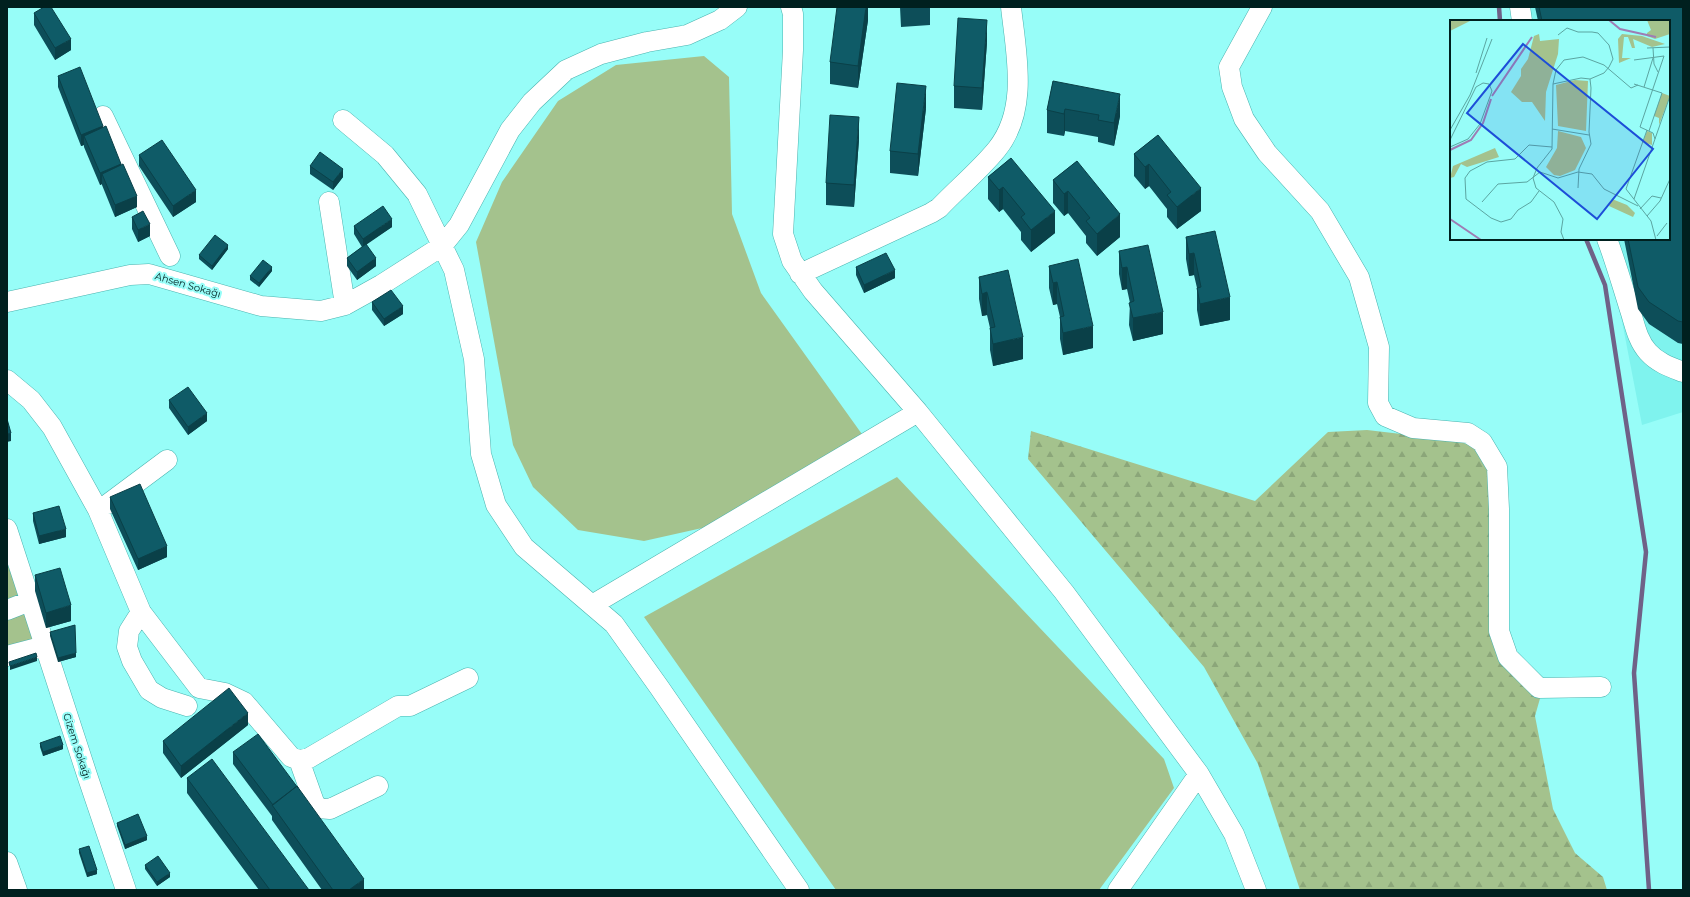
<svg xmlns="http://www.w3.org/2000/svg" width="1690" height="897" viewBox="0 0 1690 897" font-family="Montserrat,sans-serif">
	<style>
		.built { fill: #7ff3ee }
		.grass { fill: #a4c28d }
		.forest { fill: url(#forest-firs) }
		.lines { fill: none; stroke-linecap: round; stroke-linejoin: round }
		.stream { stroke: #6f6187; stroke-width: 4.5 }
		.minor-casing { stroke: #4ab3af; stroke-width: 21 }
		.minor { stroke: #fff; stroke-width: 20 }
		.wall { fill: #0d4e59 }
		.shaded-wall { fill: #0a4048 }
		.building { fill: #0f5b67; stroke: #0a4048 }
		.labels { text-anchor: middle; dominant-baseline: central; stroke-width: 4; stroke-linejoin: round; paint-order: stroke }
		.street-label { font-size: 10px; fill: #00201f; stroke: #97fdf8 }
		.inset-river { fill: none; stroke: #9e7db4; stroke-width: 2 }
		.inset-road { fill: none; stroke: #5ba5a1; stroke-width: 1 }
		.view { fill: #1d4ed8; fill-opacity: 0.15; stroke: #1d4ed8; stroke-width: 2 }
		.inset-edge { fill: none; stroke: #00201f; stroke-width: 2 }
	</style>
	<defs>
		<pattern id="forest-firs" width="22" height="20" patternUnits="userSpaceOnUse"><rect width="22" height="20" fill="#a4c28d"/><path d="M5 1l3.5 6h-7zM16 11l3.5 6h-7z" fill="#8ba679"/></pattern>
	</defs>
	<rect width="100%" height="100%" fill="#97fdf8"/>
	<path class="built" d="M1511 7H1683V412L1642 425 1616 290 1599 239H1669V21H1512Z"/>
	<path class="grass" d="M704 56 729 77 732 214 761 293 864 437 720 524 644 541 578 530 533 487 513 445 476 242 502 182 558 101 616 65Z
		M897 477 1164 759 1174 788 1099 890H836L644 617Z
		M7 554 35 638 7 647Z"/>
	<path class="forest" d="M1367 430 1453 440 1474 446 1494 480 1496 634 1543 688 1535 716 1553 809 1575 853 1603 877 1607 890H1300L1258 764 1204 667 1028 459 1031 431 1255 501 1328 432Z"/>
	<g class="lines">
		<path class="stream" d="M1499 7 1500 21
			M1586 239 1605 285 1646 552 1634 673 1649 890"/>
		<g class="minor-casing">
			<path id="minor" d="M791 7 793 14V50L783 234 792 261 813 291 918 412 1064 592 1199 774 1118 890
				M1262 7 1229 67 1232 87 1244 119 1267 153 1320 211 1359 277 1379 347 1378 403 1385 416 1413 428 1468 433 1482 442 1497 467 1499 509V631L1508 657 1539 688 1601 687
				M1520 7 1522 21
				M103 116 170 256
				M343 120 385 155 417 194 454 270 474 359 481 454 496 505 524 547 614 624 659 687 799 890
				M329 202 345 305
				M1607 239C1616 263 1623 288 1631 313 1635 326 1638 341 1648 352 1658 363 1670 367 1683 372
				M800 274 931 213 939 208C958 188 980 170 997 149 1029 109 1016 53 1011 7
				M7 302 130 275 149 274 261 306 321 311 345 305 381 285 442 246 459 225 510 130 532 102 566 70 601 54 647 42 687 35 720 20 737 7
				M7 380 31 400 52 427 98 510 141 612 199 688 225 693 244 702 291 757 299 760 309 758 398 706H410L468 678
				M108 504 167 460
				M7 529 87 775 126 890
				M592 605 918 412
				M7 610 30 601
				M141 612 129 631 127 647 132 661 149 690 162 698 187 706
				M7 656 45 646
				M299 760 314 802 318 808 330 809 378 786
				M1199 774 1234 834 1256 890
				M7 862 17 890"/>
		</g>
		<use href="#minor" class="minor"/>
	</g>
	<path class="wall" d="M868 7V20L858 88 830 84V62Z
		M900 7H930V25L901 27Z
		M1535 7H1683V344L1678 343 1649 324 1638 309 1624 239H1669V21H1538Z
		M34 13 71 50 55 60 34 25Z
		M987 42 982 110 954 108V86Z
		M58 76 103 127 121 165 137 207 115 217 102 185V184L100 185 84 147V145L81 146 58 87Z
		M1053 81 1120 116 1114 146 1098 142V137L1065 131 1064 136 1047 133V110Z
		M926 108 918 176 890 173V151Z
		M1158 135 1201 211 1177 229 1167 217V209L1149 186 1145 189 1134 176V154Z
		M859 139 854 207 826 205V183Z
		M139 155 196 202 173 217 139 166Z
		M1011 158 1055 233 1031 252 1021 240V232L1003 209 999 212 988 199V177Z
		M1077 161 1120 237 1097 256 1086 243V236L1068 213 1064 216 1053 203V180Z
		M310 166 343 177 333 190 310 174Z
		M132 217 150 236 138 242 132 229Z
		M354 226 392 227 366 244 376 266 357 280 347 266V258L362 247 354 234Z
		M1186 237 1230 320 1200 326 1197 310V288L1194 275 1189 276 1186 259Z
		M228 249 212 270 199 259V255Z
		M1119 251 1163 334 1133 341 1129 325 1130 303 1127 289 1122 290 1119 274Z
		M1049 266 1093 348 1063 355 1060 339V317L1057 304 1053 305 1049 288Z
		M856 267 895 278 864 293 856 275Z
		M272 271 259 287 250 280V276Z
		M979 277 1023 359 993 366 990 350V328L987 315 982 316 979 299Z
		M372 302 403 314 384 326 372 310Z
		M169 400 207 421 188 435 169 408Z
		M110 497 167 557 138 570 110 509Z
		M33 513 66 537 39 544 33 521Z
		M35 575 71 621 46 628 35 591Z
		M50 632 76 657 58 662 50 636Z
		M248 725 181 778 163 753V741Z
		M40 743 63 749 43 756 40 747Z
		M233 752 364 890H322L272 820V816L233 764Z
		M187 778 309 890H259L187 793Z
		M117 823 147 840 125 849 117 826Z
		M79 849 97 874 87 877 79 853Z
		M145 865 170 877 157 886 145 869Z"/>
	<path class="shaded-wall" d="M866 7H868V20L858 88V66Z
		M987 20V42L982 110V88Z
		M71 39V50L55 60V48Z
		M926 86V108L918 176V154Z
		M1120 94V116L1114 146V123Z
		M1065 109V131L1064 136V114Z
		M859 117V139L854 207V185Z
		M103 126V138L84 136V145L81 146V135Z
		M121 164V175L102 174V184L100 185V173Z
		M1149 164V186L1145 189V167Z
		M343 169V177L333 190V182Z
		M1003 187V209L999 212V190Z
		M1201 188V211L1177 229V207Z
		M196 190V202L173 217V206Z
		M1068 191V213L1064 216V194Z
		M137 196V207L115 217V205Z
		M1055 211V233L1031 252V230Z
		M1120 214V237L1097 256V234Z
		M392 219V227L363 247V239Z
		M150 224V236L138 242V230Z
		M228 245V249L212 270V266Z
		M1194 253V275L1189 276V254Z
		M376 258V266L357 280V272Z
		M272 267V271L259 287V283Z
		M1127 267V289L1122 290V268Z
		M895 270V278L864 293V285Z
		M1057 282V304L1053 305V283Z
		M987 292V315L982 316V294Z
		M1230 297V320L1200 326V304Z
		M403 306V314L384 326V319Z
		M1163 312V334L1133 341V318Z
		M1093 326V348L1063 355V333Z
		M1023 337V359L993 366V344Z
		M207 413V421L188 435V427Z
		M11 433V441L7 442V434Z
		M66 529V537L39 544V536Z
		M167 546V557L138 570V559Z
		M71 605V621L46 628V613Z
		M76 653V657L58 662V658Z
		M37 657V661L10 670V666Z
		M248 713V725L181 778V766Z
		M63 745V749L43 756V752Z
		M147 836V840L125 849V845Z
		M97 870V874L87 877V873Z
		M170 873V877L157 886V882Z
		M364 879V890H349Z"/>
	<path class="building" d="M44 7H51L71 39 55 48 34 13Z
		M837 7H866L858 66 830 62Z
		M1539 7H1683V322L1678 321 1649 302 1638 287 1628 239H1669V21H1542Z
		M958 18 987 20 982 88 954 86Z
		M80 67 103 126 81 135 58 76Z
		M1053 81 1120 94 1114 123 1098 120 1099 115 1065 109 1064 114 1047 110Z
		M897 83 926 86 918 154 890 151Z
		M830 115 859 117 854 185 826 183Z
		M106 126 121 164 100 173 84 136Z
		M1158 135 1201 188 1177 207 1167 195 1171 192 1149 164 1145 167 1134 154Z
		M162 140 196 190 173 206 139 155Z
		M320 152 343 169 333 182 310 166Z
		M1011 158 1055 211 1031 230 1021 217 1025 214 1003 187 999 190 988 177Z
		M1077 161 1120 214 1097 234 1086 221 1090 218 1068 191 1064 194 1053 180Z
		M123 164 137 196 115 205 102 174Z
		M383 206 392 219 363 239 354 226Z
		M143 211 150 224 138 230 132 217Z
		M1215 231 1230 297 1200 304 1197 288 1201 287 1194 253 1189 254 1186 237Z
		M215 235 228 245 212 266 199 255Z
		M366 244 376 258 357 272 347 258Z
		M1148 245 1163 312 1133 318 1129 303 1134 301 1127 267 1122 268 1119 251Z
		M886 253 895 270 864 285 856 267Z
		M1078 259 1093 326 1063 333 1060 317 1064 316 1057 282 1053 283 1049 266Z
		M263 260 272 267 259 283 250 276Z
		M1008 270 1023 337 993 344 990 328 995 327 987 292 982 294 979 277Z
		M391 290 403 306 384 319 372 302Z
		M188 387 207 413 188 427 169 400Z
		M7 419 11 433 7 434Z
		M140 484 167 546 138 559 110 497Z
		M59 506 66 529 39 536 33 513Z
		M60 568 71 605 46 613 35 575Z
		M75 625 76 653 58 658 50 632Z
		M36 653 37 657 10 666 9 662Z
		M229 688 248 713 181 766 163 741Z
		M258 734 298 788 297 786 273 805 233 752Z
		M60 736 63 745 43 752 40 743Z
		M212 759 309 890H270L187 778Z
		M297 786 364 879 349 890H333L272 805Z
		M138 814 147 836 125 845 117 823Z
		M89 846 97 870 87 873 79 849Z
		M158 856 170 873 157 882 145 865Z"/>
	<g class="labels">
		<g class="street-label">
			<text transform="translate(188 285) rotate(16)">Ahsen Sokağı</text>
			<text transform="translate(77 746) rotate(72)">Gizem Sokağı</text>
		</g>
	</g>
	<g transform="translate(1450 20)">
		<rect width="220" height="220" fill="#97fdf8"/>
		<path d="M0 0H22L0 11ZM197 0H220V14L205 19 197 16V13L201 10ZM125 60 138 61 136 111 108 106 106 65ZM212 73 220 76 209 105V98L204 96ZM108 111 131 117 136 128 125 150 110 156 104 155 96 147 107 128Z" fill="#a4c28d"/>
		<path d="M89 14 90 21 109 19 108 34 96 72 95 101 82 82H72L61 72 71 56V49L78 39 84 16ZM172 14 192 16 215 24 202 27 183 19 185 28H182L178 17H174L172 38H181L169 43 168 19ZM45 128 49 137 17 147 11 144 4 157 0 158 3 146Z" fill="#a4c28d"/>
		<path d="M197 111 202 113V125L193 122ZM162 179 177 185 185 193 183 197 159 186Z" fill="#a4c28d"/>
		<path class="inset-river" d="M159 0 170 9 206 17M42 76 82 17M0 130 21 120 33 103 41 79M0 199 31 220"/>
		<path class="inset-road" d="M108 15 117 8 128 12H142L148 13 159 25 163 39 159 47 154 53 140 59M197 28 220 27M203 28 204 44 208 52M184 40 214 36 190 107 203 113 205 119M26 53 37 18M103 64 106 50 114 40 133 37 154 45 181 68 188 65M184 64 212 73 199 111M194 67 203 38M102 109 139 115M0 110 20 75 42 19M197 110 176 169 201 201 206 220M0 120 26 67 33 63 39 64 42 71 30 104 18 119 0 127M89 171 81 182 68 190 61 199 51 202 41 198 16 179 15 158 20 151 37 142 65 139 79 125 102 127M184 179 220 76M32 182 48 164 77 162 90 152 108 158 128 152 142 154 154 169 188 186M190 189 202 176 211 178M197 196 210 181 220 159M207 216 217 203M114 220 111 212 113 199 104 182 86 168 83 158 87 148 102 129 103 64 131 58 140 59 141 68 139 112 141 124 129 149 128 168"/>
		<path class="view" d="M73 24 203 129 147 199 17 93Z"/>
		<rect width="220" height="220" class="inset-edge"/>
	</g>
	<rect width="1690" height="897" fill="none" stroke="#00201f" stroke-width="16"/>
</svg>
